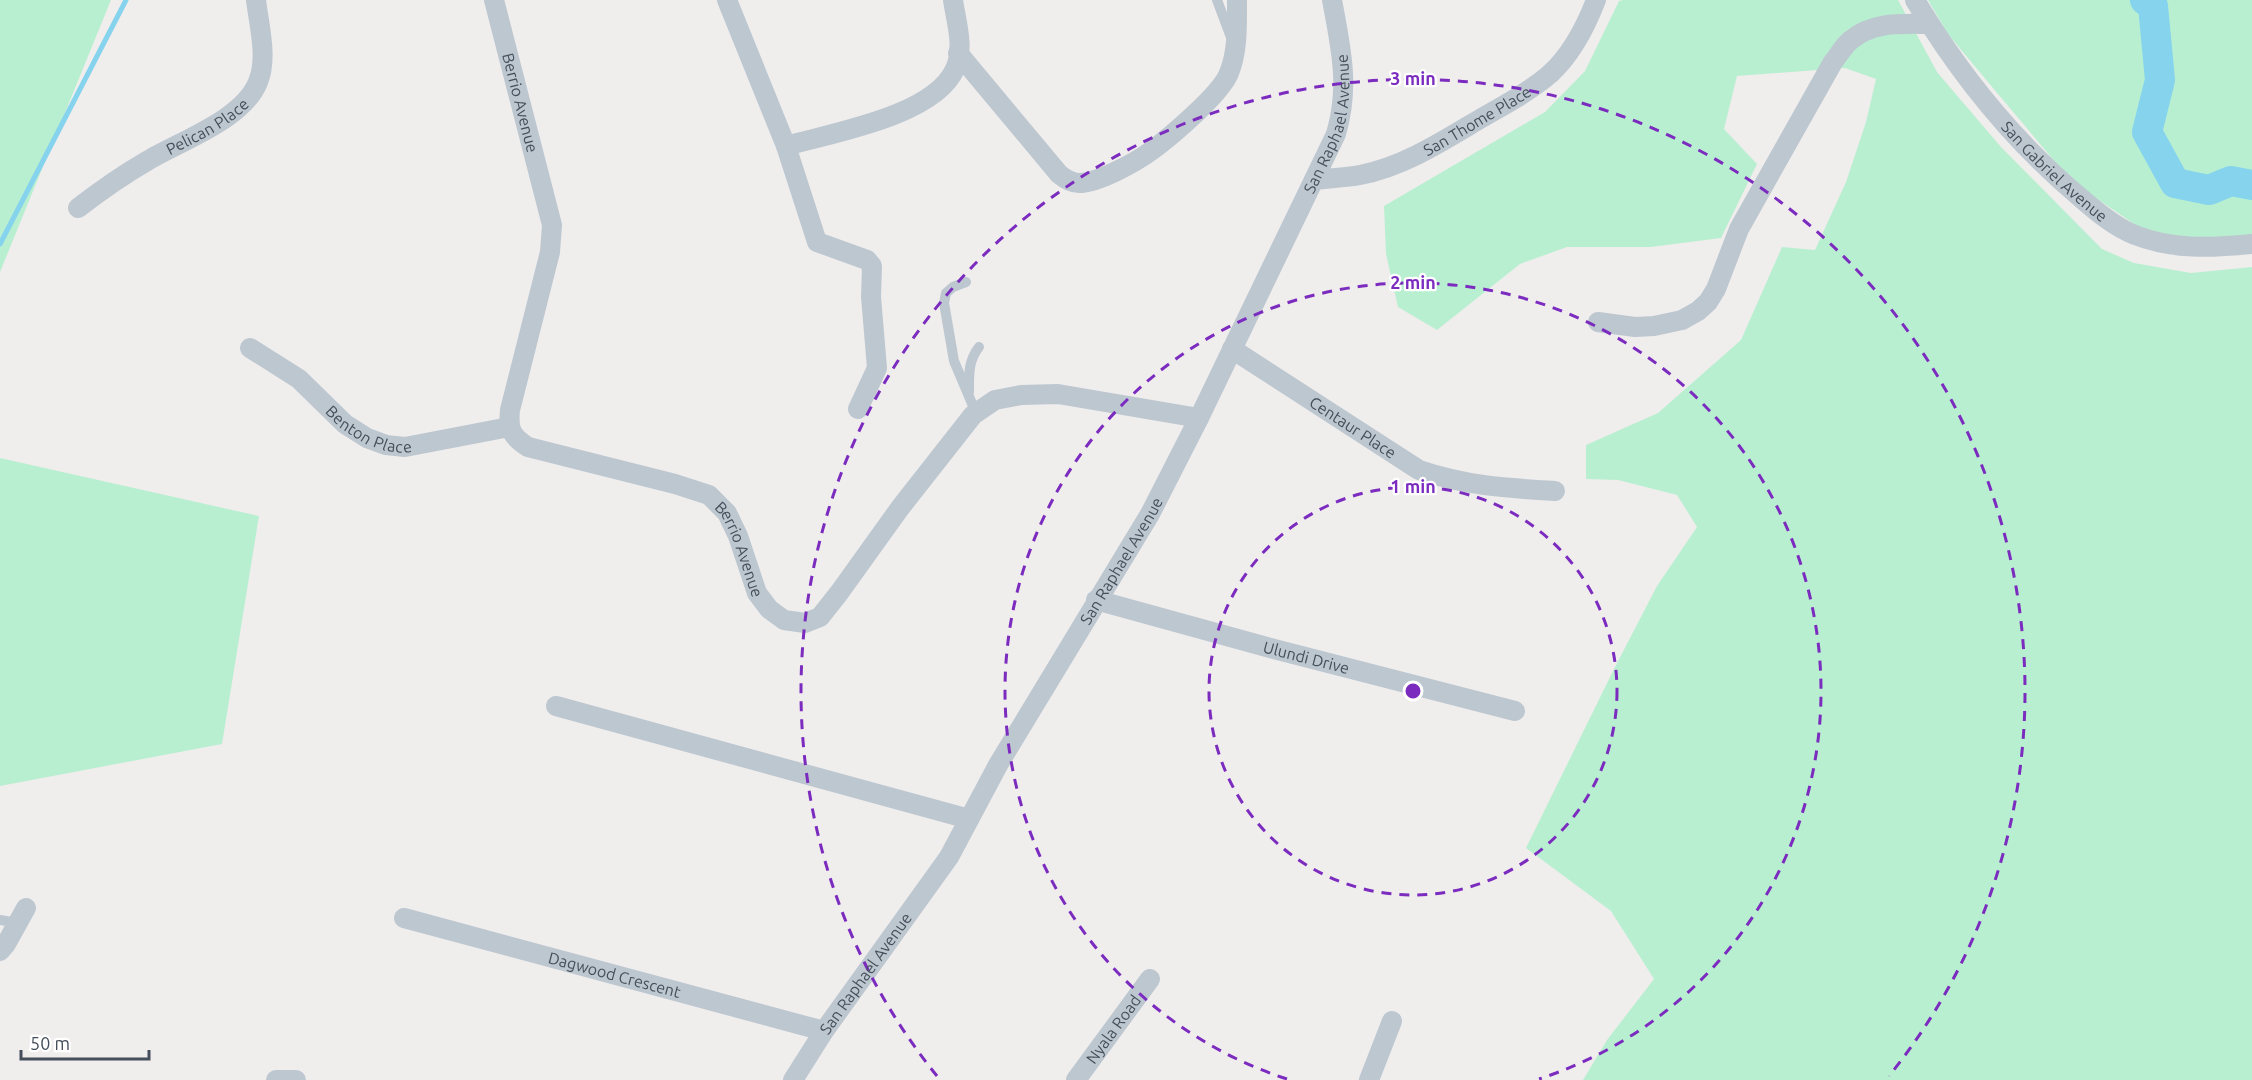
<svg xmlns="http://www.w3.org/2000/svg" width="2252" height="1080" viewBox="0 0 2252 1080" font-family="Ubuntu,sans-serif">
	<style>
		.green { fill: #b9efd1 }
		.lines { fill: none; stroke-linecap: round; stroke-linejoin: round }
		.stream { stroke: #85d3ed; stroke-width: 5 }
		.river { stroke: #85d3ed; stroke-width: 30 }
		.lane { stroke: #bdc7d0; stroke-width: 10 }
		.street { stroke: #bdc7d0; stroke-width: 20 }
		.ring { fill: none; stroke: #7b2cbf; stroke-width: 3; stroke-dasharray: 10 8 }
		.labels { text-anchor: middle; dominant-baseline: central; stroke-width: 4.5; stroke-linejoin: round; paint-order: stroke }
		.street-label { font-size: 16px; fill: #454f5b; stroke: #fff }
		.centre { fill: #7b2cbf; stroke: #fff; stroke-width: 3 }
		.ring-label { font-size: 18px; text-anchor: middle; font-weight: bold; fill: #7b2cbf; stroke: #fff; stroke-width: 4.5; stroke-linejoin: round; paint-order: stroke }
	</style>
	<rect width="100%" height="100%" fill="#f0eded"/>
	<path class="green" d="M0 0H111L0 272Z
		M1623 0H1898L1937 72 2001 147 2102 249 2134 263 2191 273 2252 267V1080H1583L1607 1040 1654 979 1611 911 1526 848 1615 667 1657 586 1697 527 1677 495 1618 480 1586 479V445L1658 413 1741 340 1782 247 1815 250 1846 182 1866 122 1876 79 1845 68 1737 76 1724 129 1757 164 1721 238 1651 247H1567L1520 264 1437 330 1398 307 1386 254 1384 206 1545 112 1585 71 1619 1Z
		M1928 0H2252V236L2230 240 2174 237 2137 226 2090 194 2056 163 1977 69 1948 34Z
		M0 458 259 516 222 744 0 786Z"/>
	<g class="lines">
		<path class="stream" d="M0 244 126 0"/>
		<path class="river" d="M2145 0 2153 6 2160 80 2147 132 2175 183 2209 190 2231 181 2252 185"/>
		<path class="lane" d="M1217 0 1232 40
			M966 282 953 287 946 293 944 303 954 361 976 413
			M969 392C969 375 968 361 979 347
			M0 920 18 923"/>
		<g class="street">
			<path id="s1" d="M494 0 552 225 550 252 510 410C508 429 511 436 528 447L675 484 709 495 727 513 738 536 757 593 769 609 784 620 805 623 820 617 839 593 900 508 973 415 995 400 1021 395 1058 394 1199 418"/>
			<path d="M727 0 786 146 817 242 867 260 872 266 871 297 877 368 858 409"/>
			<path id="s2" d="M1915 0C1960 75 2015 143 2082 199 2097 212 2116 228 2135 235 2173 250 2212 248 2252 244"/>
			<path d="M958 53 1059 174C1065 179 1071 183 1079 183 1098 183 1136 162 1151 151 1170 137 1221 94 1229 73 1238 51 1237 24 1237 0"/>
			<path d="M786 146C832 133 934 116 955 69 965 48 956 21 953 0"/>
			<path id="s3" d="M1314 180C1329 178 1345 178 1360 175 1403 167 1443 141 1480 119 1504 105 1529 92 1550 74 1571 55 1586 26 1596 0"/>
			<path id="s4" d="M78 208C100 191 123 175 147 161 180 141 243 120 258 82 268 58 259 25 256 0"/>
			<path d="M1598 322 1635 327 1654 326 1682 320 1698 311 1708 302 1716 289 1739 229 1833 62C1839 55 1844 45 1851 40 1873 21 1903 24 1929 24"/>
			<path id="s5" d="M250 348 299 379 345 424 367 438 386 445 405 447 509 427"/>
			<path id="s6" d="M1232 349 1419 470C1467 486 1505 488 1555 491"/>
			<path id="s7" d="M1096 600 1274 649 1515 711"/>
			<path d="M556 706 969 819"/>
			<path id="s8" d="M404 918 824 1031"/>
			<path d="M0 951 6 944 26 908"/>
			<path d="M276 1080H296"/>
			<path id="s9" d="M793 1080 824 1031 949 857 998 765 1150 514 1199 418 1336 134C1350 87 1341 48 1332 0"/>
			<path id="s10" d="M1076 1080 1150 979"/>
			<path d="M1369 1080 1392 1021"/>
		</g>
	</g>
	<g class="ring">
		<circle cx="1413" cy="691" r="204"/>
		<path d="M1287 1079A408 408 0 1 1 1539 1079"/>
		<path d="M937 1076A612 612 0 1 1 1889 1076"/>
	</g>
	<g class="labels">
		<g class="street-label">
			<text stroke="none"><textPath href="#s1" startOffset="106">Berrio Avenue</textPath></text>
			<text stroke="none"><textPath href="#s3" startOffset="176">San Thome Place</textPath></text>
			<text stroke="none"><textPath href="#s9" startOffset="1101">San Raphael Avenue</textPath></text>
			<text stroke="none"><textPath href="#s4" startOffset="153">Pelican Place</textPath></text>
			<text stroke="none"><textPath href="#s2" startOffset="222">San Gabriel Avenue</textPath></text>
			<text stroke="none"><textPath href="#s5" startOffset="147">Benton Place</textPath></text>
			<text stroke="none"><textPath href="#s6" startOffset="144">Centaur Place</textPath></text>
			<text stroke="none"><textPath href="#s1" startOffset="718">Berrio Avenue</textPath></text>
			<text stroke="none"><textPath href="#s9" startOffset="615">San Raphael Avenue</textPath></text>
			<text stroke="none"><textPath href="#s7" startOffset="218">Ulundi Drive</textPath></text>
			<text stroke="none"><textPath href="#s8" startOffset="218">Dagwood Crescent</textPath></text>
			<text stroke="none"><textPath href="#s9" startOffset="129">San Raphael Avenue</textPath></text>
			<text stroke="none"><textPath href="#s10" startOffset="63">Nyala Road</textPath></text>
		</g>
	</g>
	<circle cx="1413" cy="691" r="9" class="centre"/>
	<g class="ring-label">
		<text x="1413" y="85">3 min</text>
		<text x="1413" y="289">2 min</text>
		<text x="1413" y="493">1 min</text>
	</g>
	<path d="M21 1050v9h128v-9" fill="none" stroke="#454f5b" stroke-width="3"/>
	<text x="30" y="1050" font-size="18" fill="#454f5b" stroke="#ffffff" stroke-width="4.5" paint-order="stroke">50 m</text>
</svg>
